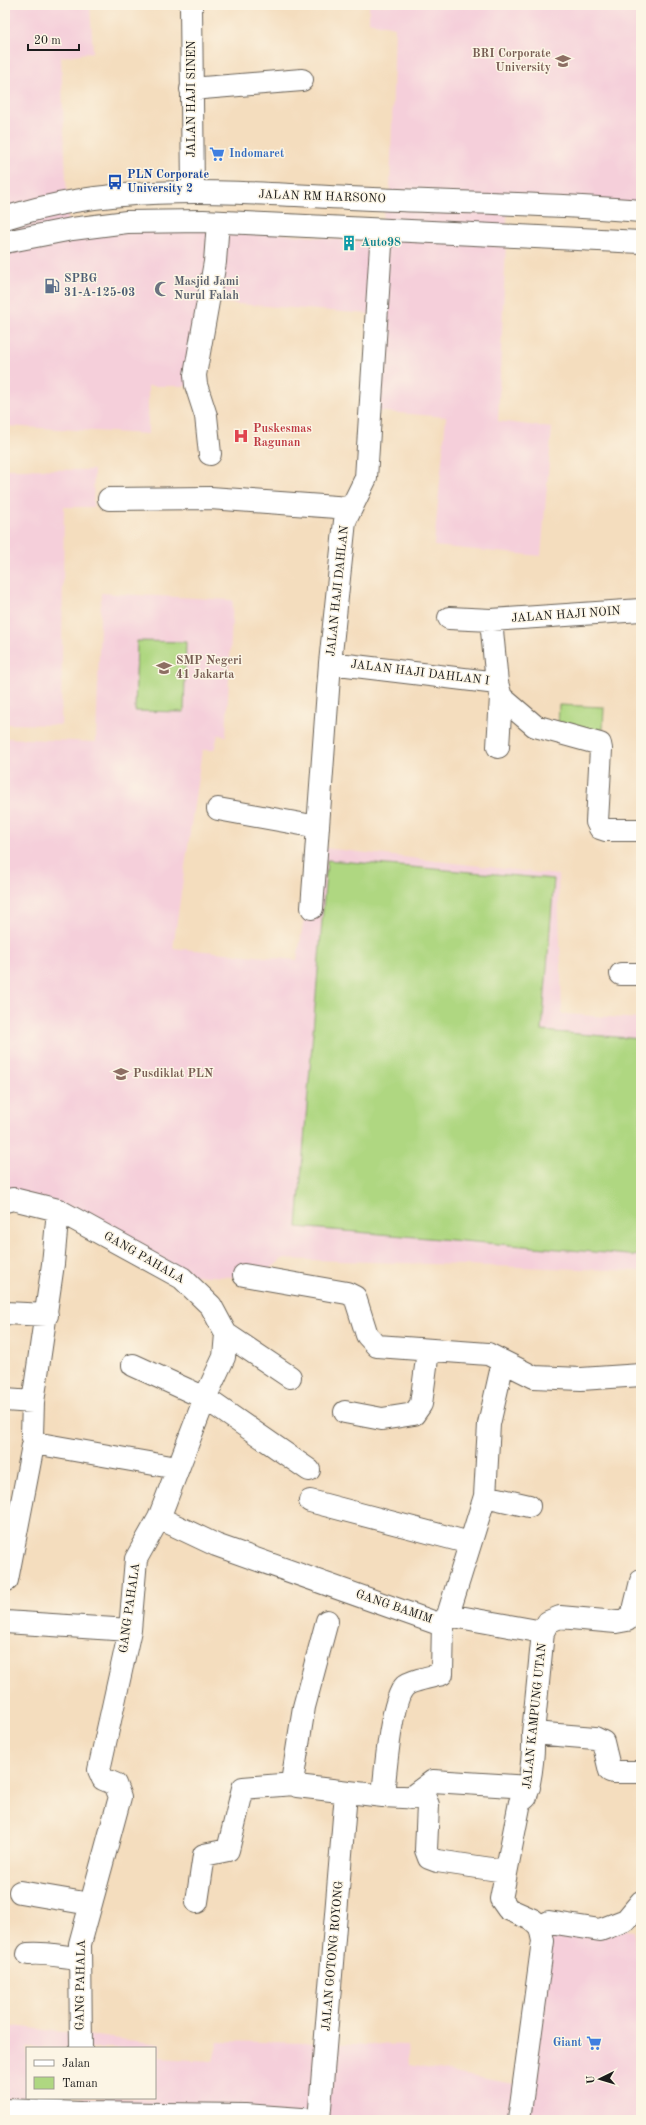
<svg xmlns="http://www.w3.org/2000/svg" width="646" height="2125" viewBox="0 0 646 2125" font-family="'Old Standard TT',serif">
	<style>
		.built { fill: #f5cfda; fill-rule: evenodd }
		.green { fill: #afd781; stroke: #667a4e }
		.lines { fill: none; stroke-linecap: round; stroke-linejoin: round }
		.minor-casing { stroke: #686055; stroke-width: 24 }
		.major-casing { stroke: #686055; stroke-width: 24 }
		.minor { stroke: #fff; stroke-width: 22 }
		.major { stroke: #fff; stroke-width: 22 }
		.labels { text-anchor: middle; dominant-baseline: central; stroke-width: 3; stroke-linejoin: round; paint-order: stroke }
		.education-label { font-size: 12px; font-weight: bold; fill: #785e54; stroke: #fcf5e5; text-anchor: start }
		.street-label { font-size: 12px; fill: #1c1c1c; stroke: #fcf5e5 }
		.shop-label { font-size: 12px; font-weight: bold; fill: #366cbe; stroke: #fcf5e5; text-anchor: start }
		.transit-label { font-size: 12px; font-weight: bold; fill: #164399; stroke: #fcf5e5; text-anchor: start }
		.culture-label { font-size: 12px; font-weight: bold; fill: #0d838f; stroke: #fcf5e5; text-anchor: start }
		.service-label { font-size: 12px; font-weight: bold; fill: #4e5e75; stroke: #fcf5e5; text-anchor: start }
		.worship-label { font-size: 12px; font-weight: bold; fill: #5b616d; stroke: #fcf5e5; text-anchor: start }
		.health-label { font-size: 12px; font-weight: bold; fill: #be3a42; stroke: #fcf5e5; text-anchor: start }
	</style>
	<rect width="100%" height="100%" fill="#fcf5e5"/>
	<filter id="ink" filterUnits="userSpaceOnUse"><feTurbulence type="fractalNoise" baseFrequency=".025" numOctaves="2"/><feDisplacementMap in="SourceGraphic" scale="8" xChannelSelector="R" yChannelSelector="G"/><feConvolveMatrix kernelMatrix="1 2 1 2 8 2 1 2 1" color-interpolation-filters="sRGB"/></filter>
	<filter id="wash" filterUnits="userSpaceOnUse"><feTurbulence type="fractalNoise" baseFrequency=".012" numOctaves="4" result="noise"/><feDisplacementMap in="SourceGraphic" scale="16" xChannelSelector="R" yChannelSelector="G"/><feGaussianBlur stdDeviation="0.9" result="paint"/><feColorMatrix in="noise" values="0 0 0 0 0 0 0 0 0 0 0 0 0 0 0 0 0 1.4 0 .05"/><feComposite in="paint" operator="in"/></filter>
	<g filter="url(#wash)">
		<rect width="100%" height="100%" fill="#f4ddbe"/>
		<path class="built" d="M5 5H90L93 52 61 57 68 229 204 226 376 243 390 189 395 27 369 22V5H641V203L508 199 498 421 552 428 541 556 434 546 446 417 363 410 370 314 199 301 193 386H148V434L5 426Z
			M5 469 94 470 93 507H64L61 725 5 724Z
			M101 593 233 600 226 736 218 735 214 750H202L173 948 297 960 316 847 558 875 562 1014 641 1019V1271L282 1259 260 1278 182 1275 74 1215 5 1205V738L96 742Z
			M540 1924 634 1930 635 1946 641 1947V1981H637L641 2040V2120H5V2025L161 2044 159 2058 213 2061 218 2041 407 2045 409 2065 515 2084ZM27 2048H155V2098H27Z"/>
		<path class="green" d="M137 641 186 642 184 712 135 711Z
			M559 705 604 707 603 730 558 728Z
			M327 860 554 879 542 1031 641 1039V1256L297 1227Z"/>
	</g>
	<g filter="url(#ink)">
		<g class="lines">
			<g class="minor-casing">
				<path id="minor" d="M191 5 193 192
					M191 89 302 80
					M210 454 206 416 196 385 195 375 215 262 218 222
					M109 499 210 498 350 508
					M449 618 491 620 641 610
					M491 620 497 683 501 697 535 726 600 744 601 749 597 822 600 828 606 830H641
					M330 663 497 683
					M498 747 501 697
					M218 809 318 827
					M312 908 330 663 345 521 366 478 382 230
					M621 974H641
					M5 1201 13 1199 58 1210 182 1278 211 1306 226 1334 224 1357 205 1398 159 1518 136 1559 130 1630 99 1770 103 1779 115 1784 120 1797 80 1944 81 2048
					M58 1210 53 1264 33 1402 32 1435 34 1440 40 1444 177 1468
					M244 1275 347 1293 355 1297 367 1335 377 1346 488 1354 534 1377 581 1379 641 1375
					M5 1313 47 1315
					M226 1334 290 1377
					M133 1365 205 1398 309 1470
					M5 1400 33 1402
					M345 1412 382 1419 414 1414 421 1404 428 1351
					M485 1496 529 1506
					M310 1501 470 1543
					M159 1518 216 1545 436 1623 443 1621 448 1615 485 1496 489 1424 503 1362
					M7 1580 34 1440
					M448 1615 543 1632
					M327 1621 304 1707 293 1776 294 1784 297 1786 383 1796 422 1798 426 1800 428 1805 426 1850 429 1858 437 1861 505 1871
					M5 1622 130 1630
					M533 1733 595 1738 603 1742 610 1771 614 1772H641
					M383 1796C385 1775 391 1699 405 1686 410 1681 434 1676 442 1674L443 1621
					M410 1798 433 1781 529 1787
					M20 1892 90 1904
					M197 1902 204 1855 228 1850 243 1788 294 1784
					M540 1927 549 1922 600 1930 626 1920 641 1902
					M28 1954C46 1952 62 1957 80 1958
					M5 2110 81 2113 245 2115 316 2120
					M319 2120 346 1793
					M519 2120 543 1941 540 1927 533 1920 508 1909 501 1899 520 1802 526 1797C531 1776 534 1754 533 1733L543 1632 548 1622 560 1617 616 1622 627 1620 634 1610 641 1581"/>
			</g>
			<g class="major-casing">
				<path id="major" d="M5 218C122 179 250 194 372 199 461 203 551 203 641 211
					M5 242 72 229 127 222 203 221 641 242"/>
			</g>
			<use href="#minor" class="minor"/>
			<use href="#major" class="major"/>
		</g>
	</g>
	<defs>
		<g id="university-bare" transform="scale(1.2)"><path d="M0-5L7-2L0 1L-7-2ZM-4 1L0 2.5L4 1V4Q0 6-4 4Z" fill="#8d6e63" stroke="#fcf5e5" stroke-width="2.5" paint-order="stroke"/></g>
		<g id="supermarket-bare" transform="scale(1.2)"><path d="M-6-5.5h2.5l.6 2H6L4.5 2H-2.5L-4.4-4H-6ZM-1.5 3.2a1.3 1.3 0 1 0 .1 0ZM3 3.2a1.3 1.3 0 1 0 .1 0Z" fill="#3f7fe0" stroke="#fcf5e5" stroke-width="2.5" paint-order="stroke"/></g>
		<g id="bus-bare" transform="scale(1.2)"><path d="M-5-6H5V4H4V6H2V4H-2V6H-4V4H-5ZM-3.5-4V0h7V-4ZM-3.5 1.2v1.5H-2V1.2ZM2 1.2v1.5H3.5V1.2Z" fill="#1a4fb4" stroke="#fcf5e5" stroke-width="2.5" paint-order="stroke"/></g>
		<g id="building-bare" transform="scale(1.2)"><path d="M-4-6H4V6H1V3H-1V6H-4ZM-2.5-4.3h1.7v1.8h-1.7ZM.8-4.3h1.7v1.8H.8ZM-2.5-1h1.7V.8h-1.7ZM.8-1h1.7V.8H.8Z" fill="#0f9aa8" stroke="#fcf5e5" stroke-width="2.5" paint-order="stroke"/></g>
		<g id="fuel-bare" transform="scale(1.2)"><path d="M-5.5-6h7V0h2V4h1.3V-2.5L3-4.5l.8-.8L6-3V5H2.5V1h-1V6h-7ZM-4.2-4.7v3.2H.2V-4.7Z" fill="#5c6f8a" stroke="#fcf5e5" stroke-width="2.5" paint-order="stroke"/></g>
		<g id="mosque-bare" transform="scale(1.2)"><path d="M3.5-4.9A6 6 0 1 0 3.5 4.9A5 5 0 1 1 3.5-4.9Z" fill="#6b7280" stroke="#fcf5e5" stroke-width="2.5" paint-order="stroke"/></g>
		<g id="hospital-bare" transform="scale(1.2)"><path d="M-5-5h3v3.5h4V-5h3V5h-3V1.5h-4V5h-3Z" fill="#e0444e" stroke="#fcf5e5" stroke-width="2.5" paint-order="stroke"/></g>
		<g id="school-bare" transform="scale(1.2)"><path d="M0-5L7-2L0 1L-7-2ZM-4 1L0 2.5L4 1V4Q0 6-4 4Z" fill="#8d6e63" stroke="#fcf5e5" stroke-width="2.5" paint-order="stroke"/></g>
	</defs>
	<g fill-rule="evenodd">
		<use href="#university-bare" x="563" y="61"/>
		<use href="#supermarket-bare" x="217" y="154"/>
		<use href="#bus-bare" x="115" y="182"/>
		<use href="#building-bare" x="349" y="243"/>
		<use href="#fuel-bare" x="52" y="286"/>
		<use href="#mosque-bare" x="162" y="289"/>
		<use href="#hospital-bare" x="241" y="436"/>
		<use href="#school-bare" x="164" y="668"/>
		<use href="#university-bare" x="121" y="1074"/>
		<use href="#supermarket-bare" x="594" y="2043"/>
	</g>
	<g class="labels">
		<g class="education-label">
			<text x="551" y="54" text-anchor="end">BRI Corporate<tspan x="551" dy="14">University</tspan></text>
			<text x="176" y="661">SMP Negeri<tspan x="176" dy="14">41 Jakarta</tspan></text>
			<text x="133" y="1074">Pusdiklat PLN</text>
		</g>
		<g class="street-label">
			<text transform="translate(192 99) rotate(-90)">JALAN HAJI SINEN</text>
			<text transform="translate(322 197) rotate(2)">JALAN RM HARSONO</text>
			<text transform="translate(338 591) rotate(-84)">JALAN HAJI DAHLAN</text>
			<text transform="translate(566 615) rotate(-4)">JALAN HAJI NOIN</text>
			<text transform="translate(420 673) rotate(7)">JALAN HAJI DAHLAN I</text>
			<text transform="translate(144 1258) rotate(30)">GANG PAHALA</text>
			<text transform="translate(394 1607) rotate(19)">GANG BAMIM</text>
			<text transform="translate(130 1608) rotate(-82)">GANG PAHALA</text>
			<text transform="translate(535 1716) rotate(-84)">JALAN KAMPUNG UTAN</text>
			<text transform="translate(333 1956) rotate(-85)">JALAN GOTONG ROYONG</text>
			<text transform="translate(81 1985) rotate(-89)">GANG PAHALA</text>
		</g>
		<g class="shop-label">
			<text x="229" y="154">Indomaret</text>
			<text x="582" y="2043" text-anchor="end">Giant</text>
		</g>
		<g class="transit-label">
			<text x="127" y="175">PLN Corporate<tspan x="127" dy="14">University 2</tspan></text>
		</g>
		<g class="culture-label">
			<text x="361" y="243">Auto98</text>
		</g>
		<g class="service-label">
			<text x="64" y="279">SPBG<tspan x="64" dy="14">31-A-125-03</tspan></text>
		</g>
		<g class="worship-label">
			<text x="174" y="282">Masjid Jami<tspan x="174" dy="14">Nurul Falah</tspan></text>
		</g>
		<g class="health-label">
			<text x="253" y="429">Puskesmas<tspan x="253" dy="14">Ragunan</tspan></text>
		</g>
	</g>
	<rect width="646" height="2125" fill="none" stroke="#fcf5e5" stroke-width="20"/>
	<rect x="26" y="2047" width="130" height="52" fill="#fcf5e5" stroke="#a29e95"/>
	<rect x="34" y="2060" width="20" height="6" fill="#ffffff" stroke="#a29e95"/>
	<text x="62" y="2067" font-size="12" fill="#1c1c1c">Jalan</text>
	<rect x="34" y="2077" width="20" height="12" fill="#afd781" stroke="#a29e95"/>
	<text x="62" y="2087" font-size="12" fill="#1c1c1c">Taman</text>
	<g transform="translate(600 2079) rotate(265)" stroke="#fcf5e5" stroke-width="3" paint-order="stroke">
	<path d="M0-3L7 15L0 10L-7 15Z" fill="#1c1c1c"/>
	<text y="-6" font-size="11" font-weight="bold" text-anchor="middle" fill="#1c1c1c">U</text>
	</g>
	<path d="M28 44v6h51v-6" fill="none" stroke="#1c1c1c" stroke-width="2"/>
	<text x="34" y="44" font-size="12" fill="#1c1c1c" stroke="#fcf5e5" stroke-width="3" paint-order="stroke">20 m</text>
</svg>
